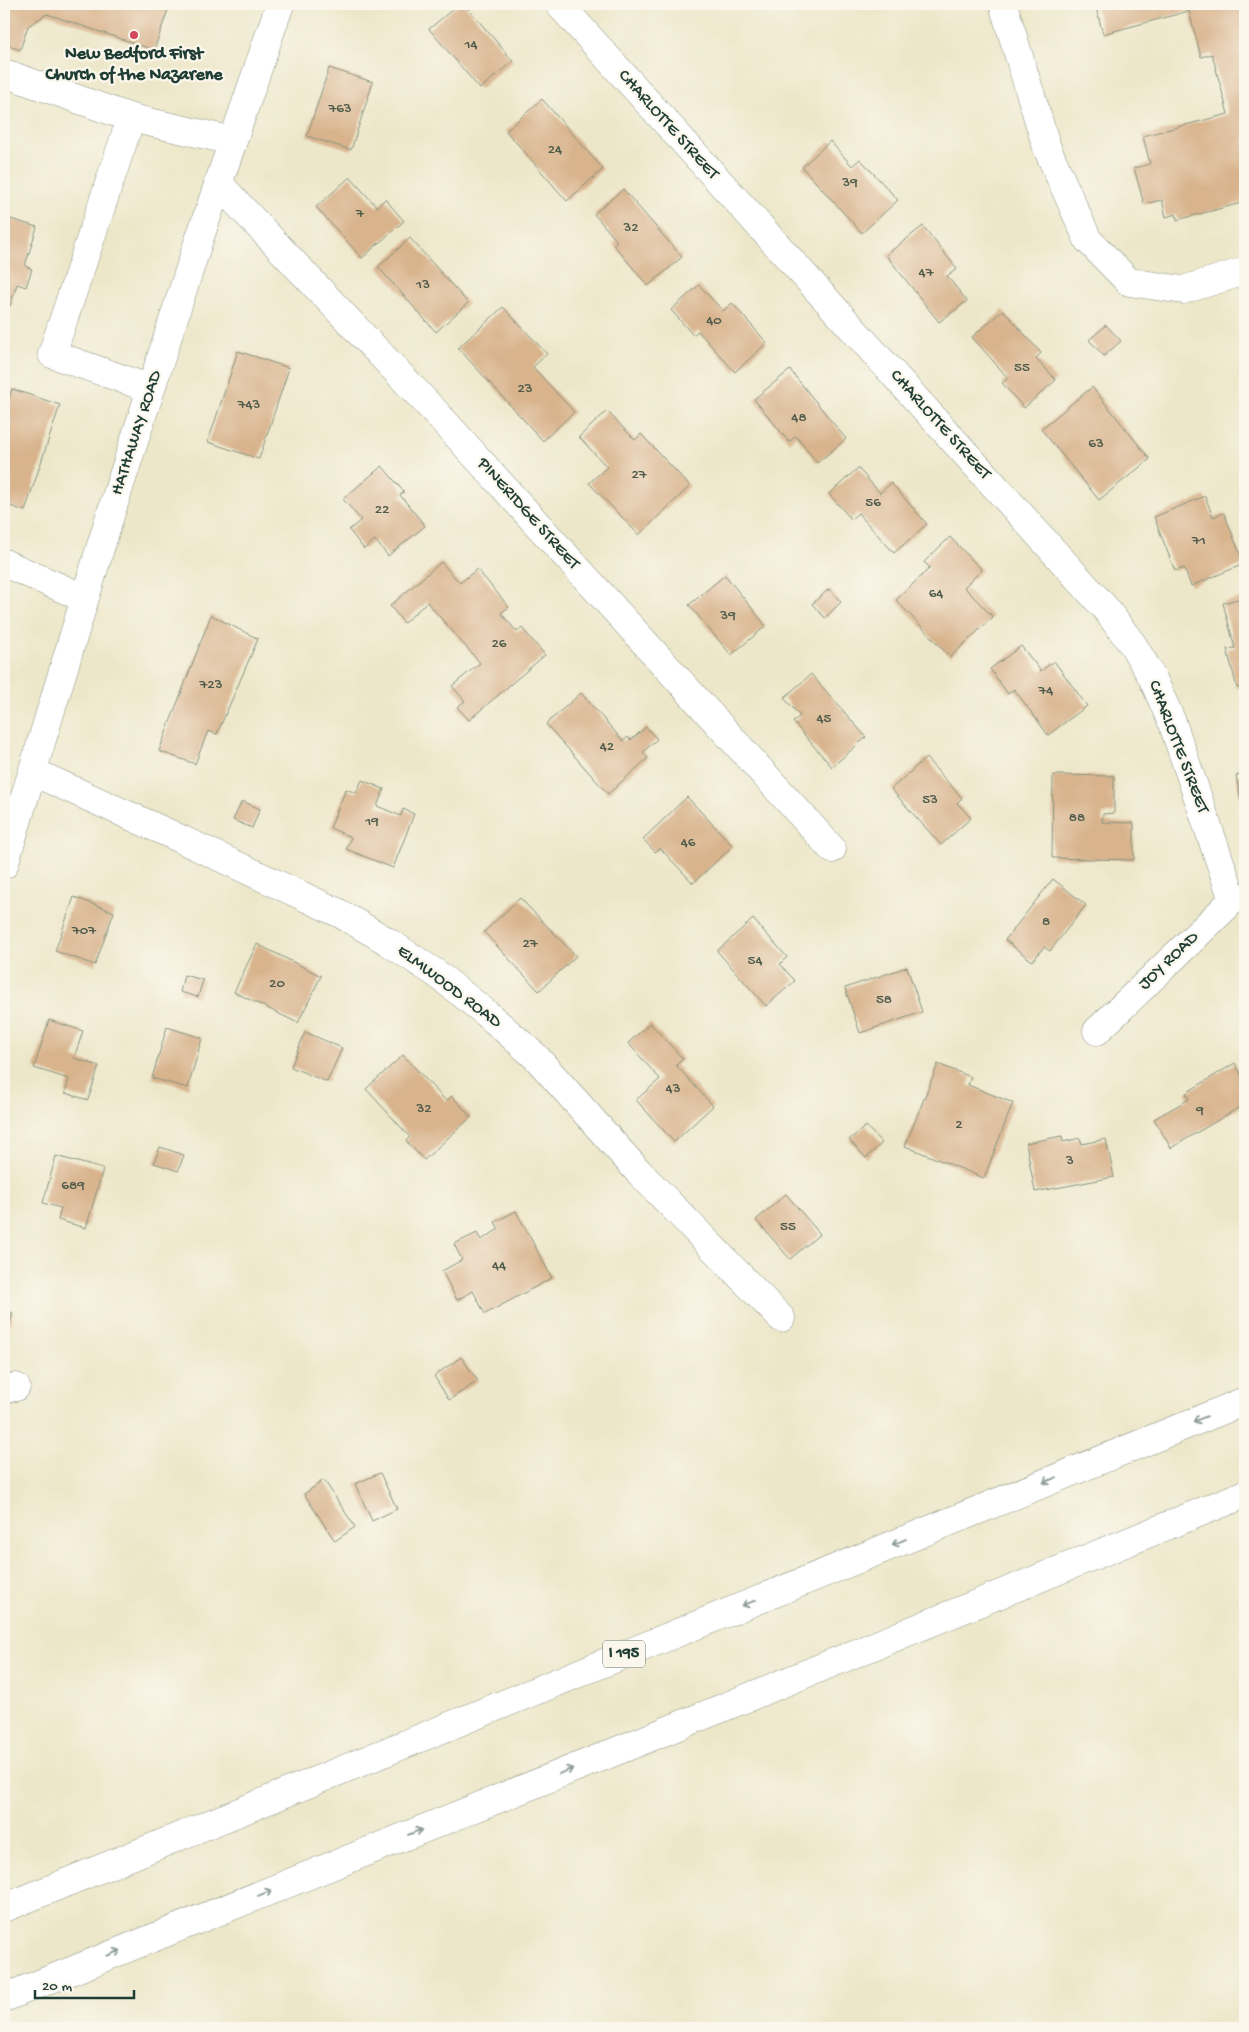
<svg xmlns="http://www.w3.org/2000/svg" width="1249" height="2032" viewBox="0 0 1249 2032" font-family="'Gochi Hand',sans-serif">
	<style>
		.building { fill: #d8b38c }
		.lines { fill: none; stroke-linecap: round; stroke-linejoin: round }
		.minor-casing { stroke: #86927f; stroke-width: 29 }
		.major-casing { stroke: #86927f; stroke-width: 29 }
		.highway-casing { stroke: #86927f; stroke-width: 29 }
		.minor { stroke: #fff; stroke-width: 28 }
		.major { stroke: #fff; stroke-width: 28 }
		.highway { stroke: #fff; stroke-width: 28 }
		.oneway { stroke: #8f9e9a }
		.poi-dot { fill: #d1495b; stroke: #fbf7ec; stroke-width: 2 }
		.labels { text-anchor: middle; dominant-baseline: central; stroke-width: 4.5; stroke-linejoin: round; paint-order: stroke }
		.number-label { font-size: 15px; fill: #4d5a4a }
		.shield { fill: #fbf7ec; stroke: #61756b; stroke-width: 1 }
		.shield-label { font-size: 16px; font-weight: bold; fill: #1f3d34 }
		.poi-label { font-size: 18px; font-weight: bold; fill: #1f3d34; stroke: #fbf7ec }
		.street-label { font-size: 18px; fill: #1f3d34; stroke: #fbf7ec }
	</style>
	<rect width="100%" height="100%" fill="#fbf7ec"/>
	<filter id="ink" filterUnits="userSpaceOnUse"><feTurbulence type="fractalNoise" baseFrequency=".02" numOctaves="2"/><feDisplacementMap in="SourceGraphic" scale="10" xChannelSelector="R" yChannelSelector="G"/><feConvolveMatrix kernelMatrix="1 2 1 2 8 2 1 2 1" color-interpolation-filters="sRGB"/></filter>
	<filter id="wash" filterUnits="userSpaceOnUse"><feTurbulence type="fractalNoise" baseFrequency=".0096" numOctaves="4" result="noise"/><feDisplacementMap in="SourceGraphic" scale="20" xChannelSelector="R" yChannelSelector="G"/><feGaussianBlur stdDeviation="1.12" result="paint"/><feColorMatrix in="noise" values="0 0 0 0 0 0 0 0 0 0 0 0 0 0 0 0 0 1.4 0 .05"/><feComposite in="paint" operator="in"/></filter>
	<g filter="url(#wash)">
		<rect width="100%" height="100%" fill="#ede7ca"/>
		<g id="blocks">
			<path class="building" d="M4 4H170L154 50 47 14 28 26 20 50 4 44Z
				M459 4H464L513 61 480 89 429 29Z
				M1095 4H1245V202L1177 220 1176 214 1166 217 1162 200 1144 204 1134 168 1150 164 1143 136 1228 114 1212 54 1201 57 1189 11 1103 34Z
				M329 68 373 82 351 150 307 136Z
				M542 99 603 169 567 201 506 131Z
				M830 141 852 166 860 159 898 200 862 233 802 167Z
				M350 177 377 207 385 199 404 221 362 258 316 207Z
				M623 189 682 257 648 286 613 244 617 241 594 214Z
				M4 217 37 227 25 266 32 269 26 287 17 284 10 306 4 304Z
				M923 226 957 269 947 276 967 301 939 322 886 255Z
				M410 238 468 303 436 332 378 267Z
				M699 285 723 311 732 303 767 343 735 372 698 331 693 335 671 310Z
				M503 307 547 354 533 367 574 412 543 441 458 348Z
				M1003 310 1041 353 1036 358 1056 380 1024 408 1002 383 1008 378 972 337Z
				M1106 325 1121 341 1104 356 1089 340Z
				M238 351 289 368 259 459 208 442Z
				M790 370 846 439 817 463 796 436 789 442 754 399Z
				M1092 387 1150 459 1099 500 1041 429Z
				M12 389 60 405 25 511 4 504V415Z
				M607 411 635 440 641 434 690 486 639 535 589 483 607 467 579 437Z
				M382 466 404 492 400 495 425 526 388 556 375 540 364 549 349 530 361 520 343 499Z
				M858 468 880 493 891 483 927 524 894 553 858 513 851 519 829 494Z
				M1205 496 1213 517 1224 513 1244 564 1191 586 1184 568 1175 571 1154 517Z
				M950 537 982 570 964 587 993 617 950 657 896 600 930 568 924 562Z
				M441 562 460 583 477 569 509 607 501 613 517 632 522 628 545 655 469 720 457 707 465 701 452 686 480 663 427 602 404 623 390 606Z
				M725 575 766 626 731 655 689 605Z
				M829 589 841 602 825 618 812 604Z
				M1245 597V686L1237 688 1227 649 1235 648 1223 603Z
				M211 615 258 639 217 734 208 731 195 764 159 751Z
				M1021 646 1041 671 1054 661 1087 706 1048 735 1014 689 1008 694 990 669Z
				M811 674 866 737 832 767 793 722 800 716 784 698Z
				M581 693 623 741 628 737 631 740 646 727 657 739 643 752 648 758 608 794 546 724Z
				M926 758 962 798 957 803 971 818 941 845 891 789Z
				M1245 773V799L1241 800 1236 776Z
				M1053 775 1114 776V813L1103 814 1102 822 1134 823V860L1052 858Z
				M362 780 384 789 377 806 401 816 403 809 414 814 393 868 346 849 351 837 330 828 346 789 356 793Z
				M687 797 733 846 693 883 660 848 655 852 643 839Z
				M242 801 260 809 252 828 233 820Z
				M1053 879 1086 905 1050 951 1044 947 1032 961 1005 940Z
				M74 897 114 912 95 965 55 951Z
				M520 898 576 956 539 991 484 932Z
				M753 919 787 957 780 964 795 981 766 1006 717 951Z
				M257 944 321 976 298 1023 234 992Z
				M907 967 922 1012 860 1033 845 988Z
				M184 975 203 980 198 997 180 992Z
				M49 1020 83 1031 74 1058 99 1066 88 1100 65 1093 69 1079 34 1068Z
				M650 1023 683 1059 676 1065 713 1106 674 1142 636 1100 660 1079 628 1043Z
				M167 1027 202 1038 188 1088 152 1078Z
				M305 1032 342 1048 327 1082 291 1067Z
				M403 1055 446 1101 452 1096 471 1117 424 1160 406 1141 410 1137 366 1089Z
				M1235 1063 1245 1082V1104L1171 1148 1154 1119 1189 1099 1186 1093Z
				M938 1064 971 1077 968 1085 1013 1103 984 1178 905 1146Z
				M866 1126 882 1143 866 1158 849 1140Z
				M1062 1136 1063 1142 1080 1138 1082 1144 1106 1139 1114 1177 1035 1192 1026 1143Z
				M160 1147 184 1155 178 1171 154 1163Z
				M56 1156 103 1169 86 1228 58 1220 61 1208 43 1203Z
				M786 1194 820 1234 790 1259 756 1220Z
				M516 1211 552 1278 485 1314 473 1291 457 1300 442 1271 462 1260 454 1244 477 1233 481 1240 499 1229 495 1222Z
				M4 1310 13 1313 4 1343Z
				M461 1357 478 1381 449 1400 434 1376Z
				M380 1473 397 1509 372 1521 355 1484Z
				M324 1480 355 1527 335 1541 304 1494Z"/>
		</g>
	</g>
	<g filter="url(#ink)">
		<use href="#blocks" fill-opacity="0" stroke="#86927f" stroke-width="1"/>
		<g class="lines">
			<g class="minor-casing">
				<path id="minor" d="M559 4 1105 608 1133 645 1152 677 1172 722 1233 900
					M1003 4 1047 148 1088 240 1129 282 1183 290 1245 271
					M4 73 131 118 52 354 151 389
					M131 118 233 141
					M218 183 440 417 832 849
					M4 563 84 598
					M33 772 170 834 339 913 387 941 437 974 486 1013 536 1057 636 1169 781 1318
					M1097 1031 1233 900 1245 897
					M4 1389 16 1387"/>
			</g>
			<g class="major-casing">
				<path id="major" d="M4 865 109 519 198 243 280 4"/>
			</g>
			<g class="highway-casing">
				<path id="highway" d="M4 1908 1245 1401
					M4 1998 639 1742 1245 1494"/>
			</g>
			<use href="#minor" class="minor"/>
			<use href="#major" class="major"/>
			<use href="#highway" class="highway"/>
		</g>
		<defs><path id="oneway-shaft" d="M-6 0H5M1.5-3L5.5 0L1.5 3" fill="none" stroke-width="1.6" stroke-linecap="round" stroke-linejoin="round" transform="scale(1.25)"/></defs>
		<g class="oneway">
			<use href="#oneway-shaft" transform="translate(1200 1419) rotate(158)"/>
			<use href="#oneway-shaft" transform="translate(1050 1480) rotate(158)"/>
			<use href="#oneway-shaft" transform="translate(899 1542) rotate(158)"/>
			<use href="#oneway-shaft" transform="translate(749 1603) rotate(158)"/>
			<use href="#oneway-shaft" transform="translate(566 1771) rotate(-22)"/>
			<use href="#oneway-shaft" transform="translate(415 1832) rotate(-22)"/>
			<use href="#oneway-shaft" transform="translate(265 1893) rotate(-22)"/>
			<use href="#oneway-shaft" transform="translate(114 1953) rotate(-22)"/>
		</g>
	</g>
	<circle class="poi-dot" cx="134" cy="35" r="5"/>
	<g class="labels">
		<g class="number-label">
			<text x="471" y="45">14</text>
			<text x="340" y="109">763</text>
			<text x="555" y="150">24</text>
			<text x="850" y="183">39</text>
			<text x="360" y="214">7</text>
			<text x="631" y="228">32</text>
			<text x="926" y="273">47</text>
			<text x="423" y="285">13</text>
			<text x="714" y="321">40</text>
			<text x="1022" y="368">55</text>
			<text x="525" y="389">23</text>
			<text x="249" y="405">743</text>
			<text x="799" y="418">48</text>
			<text x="1096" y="444">63</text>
			<text x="639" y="475">27</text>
			<text x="873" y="503">56</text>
			<text x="382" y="510">22</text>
			<text x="1199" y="541">71</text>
			<text x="936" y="594">64</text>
			<text x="728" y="616">39</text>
			<text x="499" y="644">26</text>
			<text x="211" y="685">723</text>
			<text x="1046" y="691">74</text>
			<text x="824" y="719">45</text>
			<text x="607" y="747">42</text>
			<text x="930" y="800">53</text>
			<text x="1077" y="818">88</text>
			<text x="372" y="822">19</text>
			<text x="688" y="843">46</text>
			<text x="1046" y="922">8</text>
			<text x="84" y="931">707</text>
			<text x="530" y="944">27</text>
			<text x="755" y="961">54</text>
			<text x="277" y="984">20</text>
			<text x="884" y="1000">58</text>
			<text x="673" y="1089">43</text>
			<text x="424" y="1109">32</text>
			<text x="1200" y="1111">9</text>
			<text x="959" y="1125">2</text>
			<text x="1070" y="1161">3</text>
			<text x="73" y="1186">689</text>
			<text x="788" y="1227">55</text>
			<text x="499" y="1266">44</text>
		</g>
		<rect class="shield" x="603" y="1640.5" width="42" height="27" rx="4"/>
		<g class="shield-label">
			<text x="624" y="1654">I 195</text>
		</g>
		<g class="poi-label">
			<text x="134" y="54">New Bedford First<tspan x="134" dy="21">Church of the Nazarene</tspan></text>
		</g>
		<g class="street-label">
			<text transform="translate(668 125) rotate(48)">CHARLOTTE STREET</text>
			<text transform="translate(940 425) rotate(48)">CHARLOTTE STREET</text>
			<text transform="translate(137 433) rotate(-72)">HATHAWAY ROAD</text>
			<text transform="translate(528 514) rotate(48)">PINERIDGE STREET</text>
			<text transform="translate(1178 747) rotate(69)">CHARLOTTE STREET</text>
			<text transform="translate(1169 961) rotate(-44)">JOY ROAD</text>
			<text transform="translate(449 987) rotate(37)">ELMWOOD ROAD</text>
		</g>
	</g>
	<rect width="1249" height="2032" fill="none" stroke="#fbf7ec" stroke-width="20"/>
	<path d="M35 1990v8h99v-8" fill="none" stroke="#1f3d34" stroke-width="2.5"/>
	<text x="42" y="1990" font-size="15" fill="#1f3d34" stroke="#fbf7ec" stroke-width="4" paint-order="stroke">20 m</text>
</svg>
